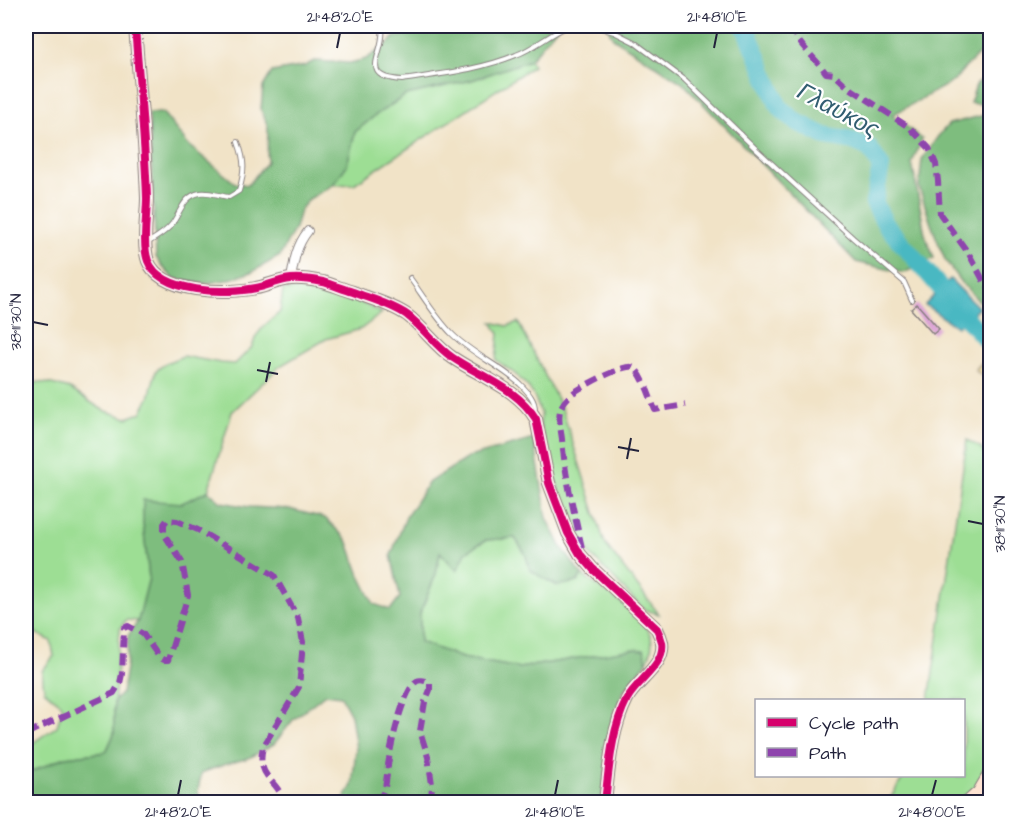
<svg xmlns="http://www.w3.org/2000/svg" width="1016" height="828" viewBox="0 0 1016 828" font-family="'Architects Daughter',sans-serif">
	<style>
		.green { fill: #9dde94; stroke: #608068; stroke-width: 1.5 }
		.forest { fill: #7ebd7e; stroke: #50705c; stroke-width: 1.5 }
		.sand { fill: #eeda9e; stroke: #887e6c; stroke-width: 1.5 }
		.water { fill: #49b8c2; stroke: #366d7e; stroke-width: 1.5 }
		.lines { fill: none; stroke-linecap: round; stroke-linejoin: round }
		.river { stroke: #49b8c2; stroke-width: 18 }
		.building { fill: #dca2d5 }
		.lane-casing { stroke: #8a8281; stroke-width: 6 }
		.street-casing { stroke: #8a8281; stroke-width: 10 }
		.secondary-casing { stroke: #8a8281; stroke-width: 14 }
		.lane { stroke: #fff; stroke-width: 4 }
		.street { stroke: #fff; stroke-width: 8 }
		.secondary { stroke: #fee3d2; stroke-width: 12 }
		.quiet { stroke: #8e44ad; stroke-width: 6; stroke-dasharray: 12 6; stroke-linecap: butt }
		.cycleway-casing { stroke: #fff; stroke-width: 11 }
		.cycleway { stroke: #d6006c; stroke-width: 8 }
		.ticks { fill: none; stroke: #22223b; stroke-width: 2 }
		.labels { text-anchor: middle; dominant-baseline: central; stroke-width: 4.5; stroke-linejoin: round; paint-order: stroke }
		.water-label { font-size: 24px; font-style: italic; fill: #325e71; stroke: #fff }
		.neatline { fill: none; stroke: #22223b; stroke-width: 2 }
		.ticks-label { font-size: 15px; text-anchor: middle; fill: #22223b }
	</style>
	<rect width="100%" height="100%" fill="#fff"/>
	<filter id="ink" filterUnits="userSpaceOnUse"><feTurbulence type="fractalNoise" baseFrequency=".0167" numOctaves="2"/><feDisplacementMap in="SourceGraphic" scale="12" xChannelSelector="R" yChannelSelector="G"/><feConvolveMatrix kernelMatrix="1 2 1 2 8 2 1 2 1" color-interpolation-filters="sRGB"/></filter>
	<filter id="wash" filterUnits="userSpaceOnUse"><feTurbulence type="fractalNoise" baseFrequency=".008" numOctaves="4" result="noise"/><feDisplacementMap in="SourceGraphic" scale="24" xChannelSelector="R" yChannelSelector="G"/><feGaussianBlur stdDeviation="1.35" result="paint"/><feColorMatrix in="noise" values="0 0 0 0 0 0 0 0 0 0 0 0 0 0 0 0 0 1.4 0 .05"/><feComposite in="paint" operator="in"/></filter>
	<g filter="url(#wash)">
		<rect width="100%" height="100%" fill="#f1e3c7"/>
		<path class="green" d="M530 60 533 66 354 184 333 185 347 165 355 132 377 114 406 95 472 80Z
			M318 288 356 300 382 313 361 329 326 339 280 366 232 412 208 491 143 523 149 578 138 621 126 620 120 629 114 705V734L106 752 65 757 26 774V745L31 744 57 726 63 706 44 690 42 671 54 656 51 641 26 628V589L33 576 30 558 26 554V387L38 382 52 384 70 389 103 410 127 418 141 413 149 398 156 371 166 363 183 356 221 363 235 364 252 347 256 336 264 326 280 312 283 290Z
			M492 322 507 326 518 322 562 409 605 544 659 614 643 609 591 555 573 528 552 470 540 425 541 414 535 398 529 388 515 374 496 360 499 334Z
			M967 440 980 447 990 460V758L975 787 957 802H888L904 776H964V700H929Z
			M515 538 525 553 531 571 577 582 582 575C601 589 640 611 650 634 654 643 651 653 647 662L644 650 585 657 519 668 462 658 420 642V613L436 574 440 552H466L486 540Z"/>
		<path class="forest" d="M452 26H558L530 60 472 80 406 95 377 114 355 132 347 165 333 185 309 199 300 210 295 228 280 256 252 272 227 280 202 284 173 278 161 265 156 257 149 113H163L188 145 235 183 248 185 267 162 268 127 261 109 263 87 272 72 305 66 314 61 350 63 366 59 390 42 394 37 448 28Z
			M607 26H990V47L983 50 961 72 954 81 892 115 922 139 912 163 925 235 934 258 904 273 856 262 684 84 613 38Z
			M990 71V105L970 103 976 85Z
			M985 115 990 116V313L959 280 945 260 931 224 919 187 922 159 939 135 949 124Z
			M534 439 547 518 562 548 582 575 577 582 557 586 531 571 525 553 515 538 486 540 466 552 457 571 440 552 436 574 420 613V642L462 658 519 668 633 649 644 650 647 662 623 692 614 716 601 802H343L352 785 356 749 351 715 341 696 325 694 293 720 274 744 249 758 223 765 201 773 198 791 201 802H26V774L65 757 106 752 114 734V701L122 693 127 661 128 636 138 621 149 578 143 523V500L182 503 208 491 221 502 249 507 289 509 325 518 347 540 361 578 374 604 390 610 400 597 391 555 406 517 429 482 469 457Z"/>
		<path class="sand" d="M990 354V382L975 370Z"/>
		<path class="water" d="M950 279 979 308 957 327 925 305Z"/>
		<g class="lines">
			<path class="river" d="M744 26 748 33 779 107 795 121 825 136 853 141 869 148 881 166 874 203 886 225 963 314 990 344"/>
		</g>
		<g id="blocks">
			<path class="building" d="M917 304 939 329 933 334 911 309Z"/>
		</g>
	</g>
	<g filter="url(#ink)">
		<use href="#blocks" fill-opacity="0" stroke="#8a8281" stroke-width="1.5"/>
		<g class="lines">
			<g class="lane-casing">
				<path id="lane" d="M382 26C387 53 355 77 402 80 440 74 480 70 516 55 535 48 551 33 569 26
					M594 26 614 32 634 42 685 80 757 150 853 238 904 282 912 300
					M149 242C157 237 166 232 172 224 181 212 183 196 200 193 209 191 219 196 229 197L239 191C245 171 245 161 238 142
					M410 278C423 296 436 318 452 334 472 354 499 365 520 384 528 392 536 400 535 412"/>
			</g>
			<g class="street-casing">
				<path id="street" d="M291 279C294 261 296 246 308 231"/>
			</g>
			<g class="secondary-casing">
				<path id="secondary" d="M135 26C139 83 145 140 147 198 147 215 142 245 148 261 161 294 227 294 256 288 267 286 279 280 291 279 301 278 313 280 323 282 333 285 343 289 353 292 371 299 391 304 407 315 424 328 436 347 453 358 483 378 517 388 536 419L549 483 568 533 580 554 593 569 657 629C659 633 661 638 662 642 666 665 636 681 627 699 611 730 609 769 605 802
					M968 802 979 792 990 773"/>
			</g>
			<use href="#lane" class="lane"/>
			<use href="#street" class="street"/>
			<use href="#secondary" class="secondary"/>
			<path class="quiet" d="M790 26C799 46 813 55 826 73L834 74 847 86 910 128 929 148 936 164 938 181 940 214 969 254 983 280 990 289
				M582 548C574 512 565 476 562 439 561 430 558 420 560 411 561 404 568 397 573 393 581 387 624 364 632 367 642 370 651 400 655 410L685 405
				M26 732 32 731 114 693 120 683 122 674 124 628 128 626 143 634 159 657 164 660H168L188 595 182 562 164 534V524L167 520 177 521 198 530 274 575 298 618 303 642 299 687 263 747C255 779 280 780 283 802
				M377 802C388 791 386 774 389 759 391 744 404 688 417 681 421 679 425 681 430 683V690L425 702 420 731 428 757 432 784 431 802"/>
			<g class="cycleway-casing">
				<path id="cycleway" d="M135 26C139 83 145 140 147 198 147 215 142 245 148 261 161 294 227 294 256 288 267 286 279 280 291 279 301 278 313 280 323 282 333 285 343 289 353 292 371 299 391 304 407 315 424 328 436 347 453 358 483 378 517 388 536 419L549 483 568 533 580 554 593 569 657 629C659 633 661 638 662 642 666 665 636 681 627 699 611 730 609 769 605 802"/>
			</g>
			<use href="#cycleway" class="cycleway"/>
		</g>
	</g>
	<path class="ticks" d="M337 48 340 33M714 48 717 33M33 322 48 325M257 370 278 374M266 382 270 362M618 447 639 451M627 459 631 438M968 521 983 524M178 795 181 780M555 795 558 780M932 795 936 780"/>
	<g class="labels">
		<g class="water-label">
			<text transform="translate(838 111) rotate(28)">Γλαύκος</text>
		</g>
	</g>
	<rect width="1016" height="828" fill="none" stroke="#fff" stroke-width="66"/>
	<rect x="755" y="699" width="210" height="78" fill="#ffffff" stroke="#a7a7b1" stroke-width="1.5"/>
	<rect x="767" y="718" width="30" height="9" fill="#d6006c" stroke="#a7a7b1" stroke-width="1.5"/>
	<text x="809" y="729" font-size="18" fill="#22223b">Cycle path</text>
	<rect x="767" y="748" width="30" height="9" fill="#8e44ad" stroke="#a7a7b1" stroke-width="1.5"/>
	<text x="809" y="759" font-size="18" fill="#22223b">Path</text>
	<rect x="33" y="33" width="950" height="762" class="neatline"/>
	<g class="ticks-label">
		<text x="340" y="22">21°48'20"E</text>
		<text x="717" y="22">21°48'10"E</text>
		<text transform="translate(16 322) rotate(-90)" y="5">38°11'30"N</text>
		<text transform="translate(1000 524) rotate(-90)" y="5">38°11'30"N</text>
		<text x="178" y="817">21°48'20"E</text>
		<text x="555" y="817">21°48'10"E</text>
		<text x="932" y="817">21°48'00"E</text>
	</g>
</svg>
